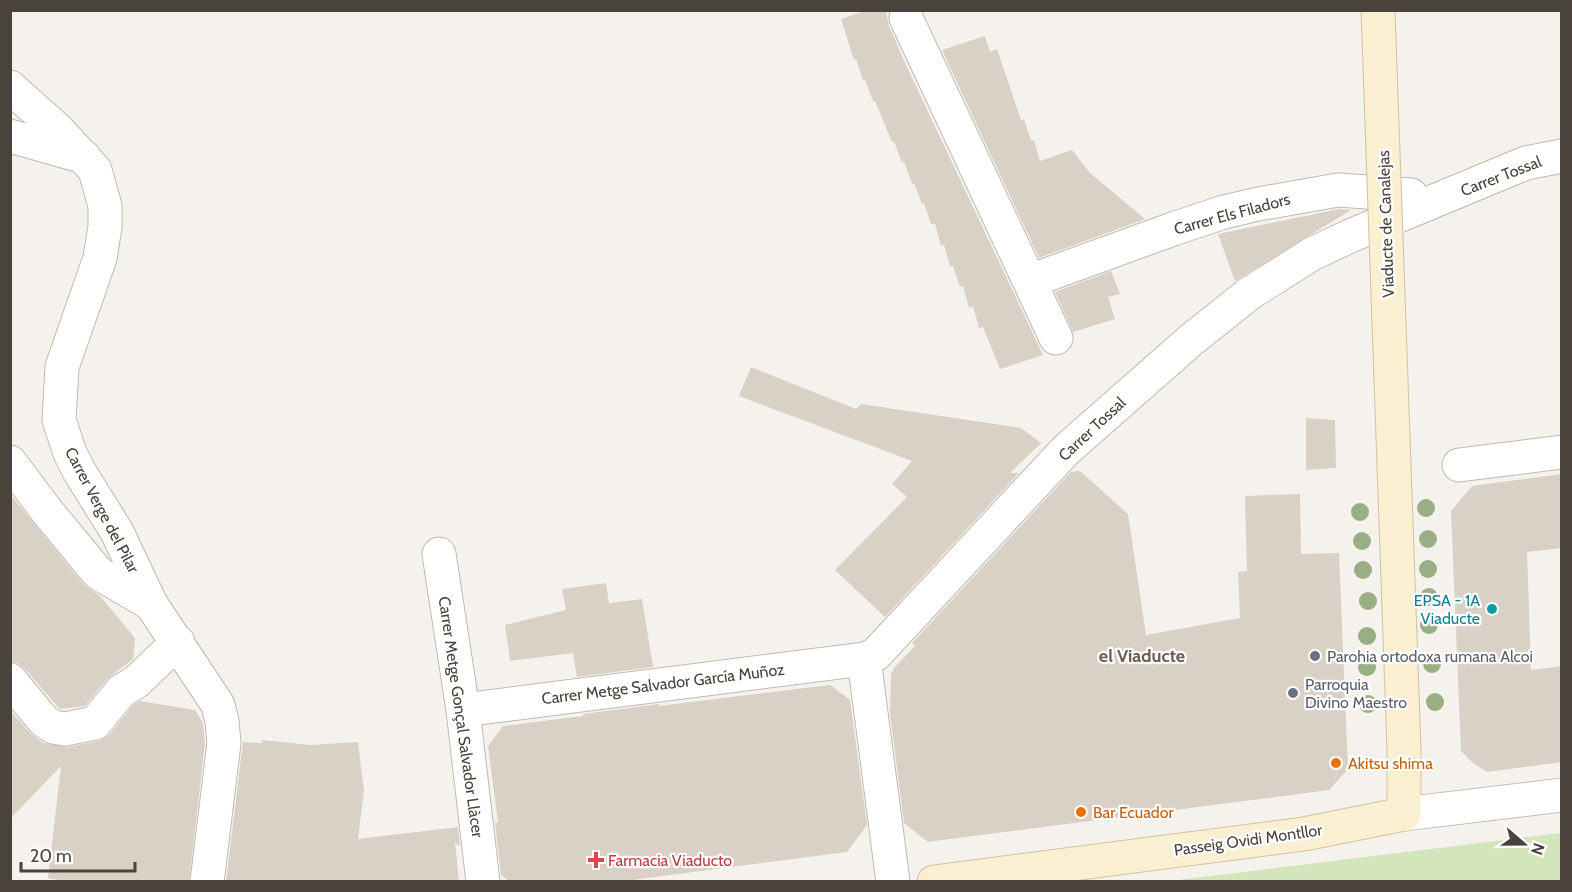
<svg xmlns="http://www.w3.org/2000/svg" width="1572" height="892" viewBox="0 0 1572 892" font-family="Cabin,sans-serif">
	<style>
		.green { fill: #d3e5ba }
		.building { fill: #d9d0c6 }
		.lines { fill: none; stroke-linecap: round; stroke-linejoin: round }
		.minor-casing { stroke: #c0b9b0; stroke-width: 35 }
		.secondary-casing { stroke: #d0c2a1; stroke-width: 35 }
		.minor { stroke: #fff; stroke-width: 33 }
		.secondary { stroke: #faefd1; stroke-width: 33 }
		.secondary-bridge-casing { stroke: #d0c2a1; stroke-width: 35; stroke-linecap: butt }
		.secondary-bridge { stroke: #faefd1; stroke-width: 33 }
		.tree { fill: #9aae86 }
		.culture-dot { fill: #0f9aa8; stroke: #fff; stroke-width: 2 }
		.worship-dot { fill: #6b7280; stroke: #fff; stroke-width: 2 }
		.food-dot { fill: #e8710a; stroke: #fff; stroke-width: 2 }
		.health-dot { fill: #e0444e; stroke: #fff; stroke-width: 2 }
		.labels { text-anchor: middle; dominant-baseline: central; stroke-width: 4.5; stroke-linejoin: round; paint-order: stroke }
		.street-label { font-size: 16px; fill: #49433b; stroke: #fff }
		.culture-label { font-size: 16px; fill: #0d838f; stroke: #fff; text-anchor: end }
		.worship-label { font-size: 16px; fill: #5b616d; stroke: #fff; text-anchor: start }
		.food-label { font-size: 16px; fill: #c56008; stroke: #fff; text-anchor: start }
		.health-label { font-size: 16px; fill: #be3a42; stroke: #fff; text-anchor: start }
		.neighbourhood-label { font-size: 18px; font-weight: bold; fill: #6b6053; stroke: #fff }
	</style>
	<rect width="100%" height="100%" fill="#f5f2ed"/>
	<path class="green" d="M1561 833V881H1169Z"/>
	<path class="building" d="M864 11H886L889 26 905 63 1043 355 1000 369 983 327 979 328 973 306 969 308 963 286 960 287 953 266H950L944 245 941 246 935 224H931L924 203 922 204 914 183 912 184 904 161 902 163 894 141 892 142 875 101H873L865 80H863L856 59 854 60 841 19Z
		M985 36 990 52 997 49 1021 120 1024 119 1031 141 1034 140 1040 161 1072 150 1090 173 1145 219 1039 258 942 50Z
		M1339 209 1351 210 1235 281 1218 234Z
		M1111 271 1120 294 1108 297 1115 319 1073 332 1055 292Z
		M751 367 856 409 861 404 1021 428 1041 443 1010 473H1019L885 617 835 570 907 497 892 484 912 461 739 396Z
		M1306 418 1335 420 1336 468 1306 470Z
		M1080 471 1128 514 1146 635 1240 618 1238 572 1247 571 1245 496 1300 494 1301 554 1339 553 1348 769 1329 790 928 842 904 823 890 713 891 674 894 668 915 646 912 643 1071 472Z
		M1562 474V548L1527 552 1531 670 1562 666V762L1487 772 1473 763 1461 751 1451 511 1472 486Z
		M10 494 84 585 100 596 135 638 133 659 107 679 85 706 60 709 24 668 17 663 10 662Z
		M606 583 609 603 642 599 653 667 577 677 573 653 510 661 505 625 566 610 562 589Z
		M830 685 850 700 867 825 847 852 617 882H510L501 875 495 823 498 822 488 746 503 726 583 716V714L659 704V706Z
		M140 701 195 710 203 723 205 743 189 882H71L48 878 61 766 10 819V710L30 733 43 743 68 747 99 741 109 735 133 705Z
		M262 740 311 745 358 742 364 791 358 839 458 827 460 846 455 843 459 882H226L243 742 262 743Z"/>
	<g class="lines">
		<g class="minor-casing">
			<path id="minor" d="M906 18 1056 338
				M10 87 56 128 95 170 105 206V227L100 258 62 367 59 420 70 453 79 471 117 532 151 604 218 705 222 721 224 743 207 882
				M10 136 84 157
				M1030 281 1173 229 1224 212 1258 204 1338 190 1411 195
				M10 462 46 510 98 573 151 604
				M1459 465 1562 452
				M439 554 463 710 483 882
				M864 659 893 882
				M10 680 44 721 53 727 65 729 95 723 121 691 136 682 178 642
				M463 710 864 659 875 655 1066 450 1191 340 1250 293 1312 254 1350 236 1526 163 1562 156
				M1404 814 1562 795"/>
		</g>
		<g class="secondary-casing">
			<path id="secondary" d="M934 882 1304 834 1404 814V750L1393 437"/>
		</g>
		<use href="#minor" class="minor"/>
		<use href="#secondary" class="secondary"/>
		<g class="secondary-bridge-casing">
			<path id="secondary-bridge" d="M1378 10 1393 437"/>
		</g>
		<use href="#secondary-bridge" class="secondary-bridge"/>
	</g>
	<g class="tree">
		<circle cx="1426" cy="508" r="9"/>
		<circle cx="1360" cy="512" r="9"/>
		<circle cx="1428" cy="539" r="9"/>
		<circle cx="1362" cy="541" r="9"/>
		<circle cx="1428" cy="569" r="9"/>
		<circle cx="1363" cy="570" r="9"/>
		<circle cx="1429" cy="597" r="9"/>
		<circle cx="1368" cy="601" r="9"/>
		<circle cx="1429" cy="625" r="9"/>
		<circle cx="1367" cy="636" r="9"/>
		<circle cx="1432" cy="664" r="9"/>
		<circle cx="1367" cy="667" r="9"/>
		<circle cx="1435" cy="702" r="9"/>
		<circle cx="1368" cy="704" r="9"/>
	</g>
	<circle class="culture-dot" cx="1492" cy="609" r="6"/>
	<g class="worship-dot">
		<circle cx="1315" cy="656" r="6"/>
		<circle cx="1293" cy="693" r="6"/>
	</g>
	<g class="food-dot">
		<circle cx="1336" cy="763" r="6"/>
		<circle cx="1081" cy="812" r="6"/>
	</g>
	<path class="health-dot" d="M593 851h6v6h6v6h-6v6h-6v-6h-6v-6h6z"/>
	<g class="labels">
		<g class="street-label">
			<text transform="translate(1501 176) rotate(-21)">Carrer Tossal</text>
			<text transform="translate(1232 214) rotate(-15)">Carrer Els Filadors</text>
			<text transform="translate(1386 224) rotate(-92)">Viaducte de Canalejas</text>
			<text transform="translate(1092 429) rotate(-43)">Carrer Tossal</text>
			<text transform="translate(102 510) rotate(62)">Carrer Verge del Pilar</text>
			<text transform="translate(663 684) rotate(-7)">Carrer Metge Salvador García Muñoz</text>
			<text transform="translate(461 717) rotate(82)">Carrer Metge Gonçal Salvador Llàcer</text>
			<text transform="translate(1248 840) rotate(-8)">Passeig Ovidi Montllor</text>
		</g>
		<g class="culture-label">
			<text x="1480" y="600">EPSA - 1A<tspan x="1480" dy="18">Viaducte</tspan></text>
		</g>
		<g class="worship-label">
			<text x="1327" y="656">Parohia ortodoxa rumana Alcoi</text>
			<text x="1305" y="684">Parroquia<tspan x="1305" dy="18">Divino Maestro</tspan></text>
		</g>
		<g class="food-label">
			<text x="1348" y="763">Akitsu shima</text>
			<text x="1093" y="812">Bar Ecuador</text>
		</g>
		<g class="health-label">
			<text x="608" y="860">Farmacia Viaducto</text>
		</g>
		<g class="neighbourhood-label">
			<text x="1142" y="656">el Viaducte</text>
		</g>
	</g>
	<rect width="1572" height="892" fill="none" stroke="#49433b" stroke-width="24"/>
	<g transform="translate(1524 844) rotate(110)" stroke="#ffffff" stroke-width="4.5" paint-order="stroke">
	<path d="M0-4.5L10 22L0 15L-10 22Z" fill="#49433b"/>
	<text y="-9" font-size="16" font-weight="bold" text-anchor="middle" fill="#49433b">N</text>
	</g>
	<path d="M21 862v9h114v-9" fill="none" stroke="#49433b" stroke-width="3"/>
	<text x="30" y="862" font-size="18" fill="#49433b" stroke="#ffffff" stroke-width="4.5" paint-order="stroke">20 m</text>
</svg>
